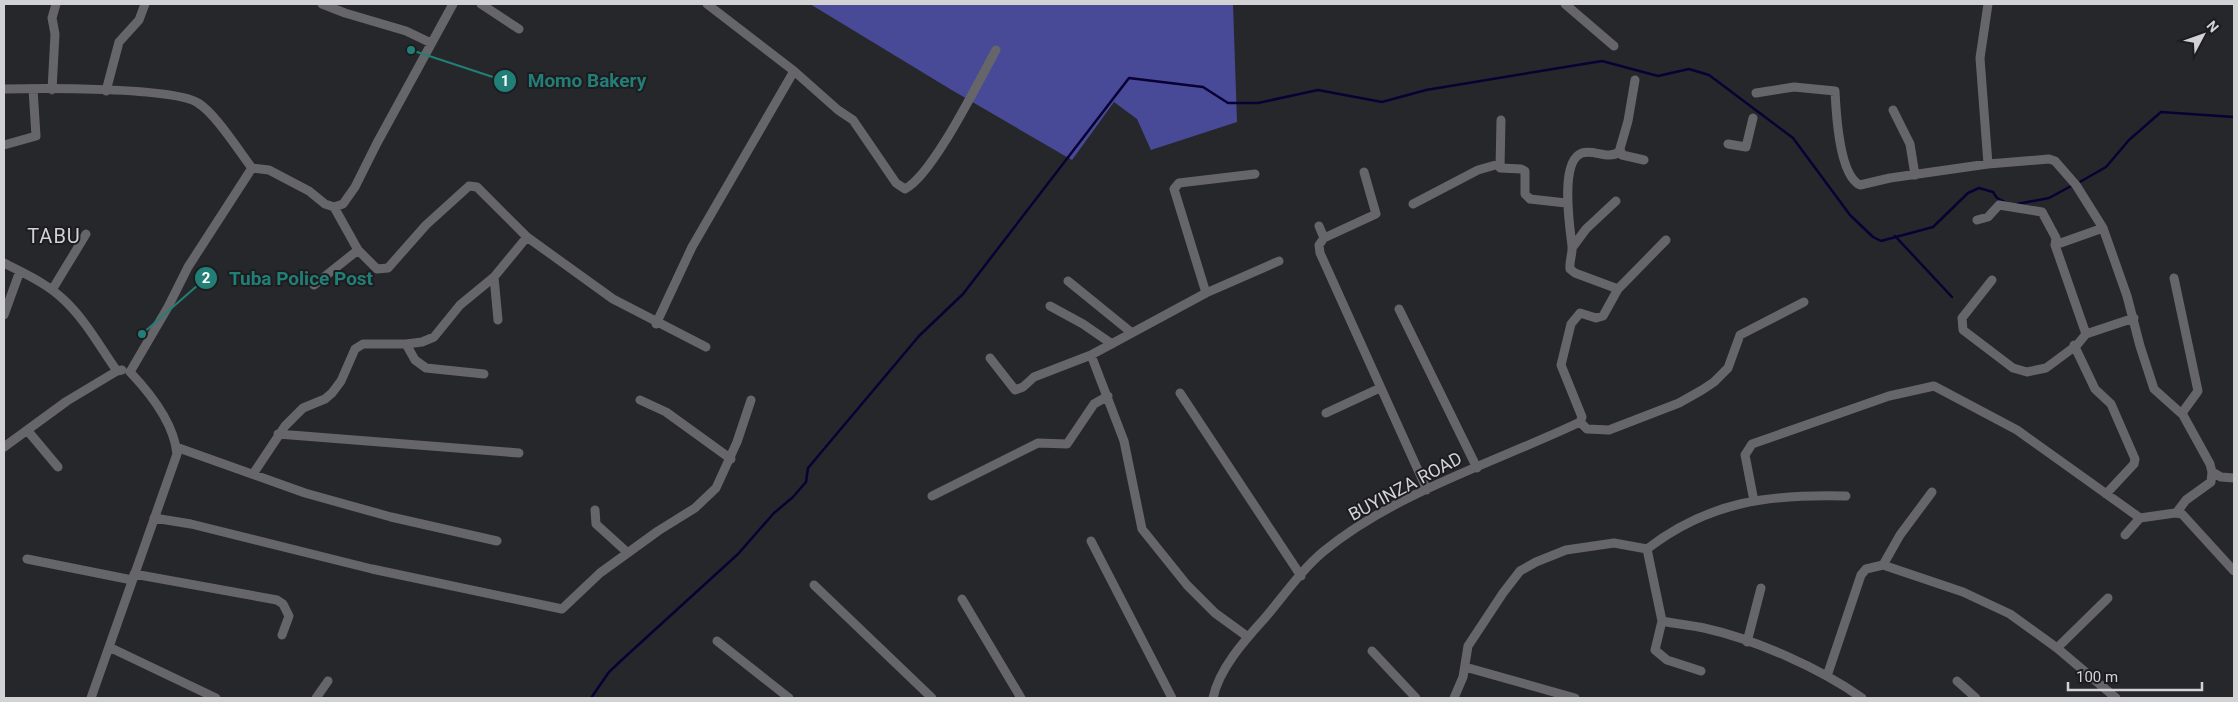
<svg xmlns="http://www.w3.org/2000/svg" width="2238" height="702" viewBox="0 0 2238 702" font-family="Roboto,sans-serif">
	<style>
		.forest { fill: #484a98 }
		.lines { fill: none; stroke-linecap: round; stroke-linejoin: round }
		.stream { stroke: #090034; stroke-width: 2.5 }
		.street { stroke: #66666a; stroke-width: 9 }
		.labels { text-anchor: middle; dominant-baseline: central; stroke-width: 4; stroke-linejoin: round; paint-order: stroke }
		.street-label { font-size: 18px; fill: #d2d2d4; stroke: #1d1d20 }
		.quarter-label { font-size: 20px; letter-spacing: 1px; fill: #d2d2d4; stroke: #1d1d20 }
		.leader { fill: none; stroke: #227f78; stroke-width: 2 }
		.callout-dot { fill: #227f78; stroke: #1d1d20; stroke-width: 2 }
		.mark-label { font-size: 15px; text-anchor: middle; font-weight: bold; fill: #fff }
		.callout-label { font-size: 19px; text-anchor: middle; font-weight: bold; fill: #227f78; stroke: #1d1d20; stroke-width: 4; stroke-linejoin: round; paint-order: stroke }
	</style>
	<rect width="100%" height="100%" fill="#26272a"/>
	<path class="forest" d="M810 4H1233L1237 122 1151 150 1137 119 1114 102 1072 160 950 89Z"/>
	<g class="lines">
		<path class="stream" d="M2078 183 2106 167 2129 140 2161 112 2234 117
			M2017 204 2049 198 2073 185
			M1895 236 1952 297
			M591 698 609 672 625 657 738 554 774 513 793 497 806 482 808 468 919 336 963 294 1129 78 1203 87 1228 103H1258L1318 90 1382 102 1426 90 1602 61 1658 76 1689 69 1709 75 1793 138 1850 215 1873 237 1881 241 1933 227 1968 193 1979 188 1993 192 1997 198 2007 203"/>
		<path class="street" d="M322 4 345 13 406 31 431 43
			M481 4 519 29
			M707 4 794 71 838 110 853 120 896 183 905 189C933 175 979 80 996 50
			M1565 4 1614 46
			M4 89C38 88 174 87 198 103 215 113 239 151 252 168
			M52 90 55 34 52 18 56 4
			M106 91 119 42 139 20 145 4
			M1756 93 1794 87 1835 91C1836 112 1839 175 1860 185L1890 178 1988 164 2049 159 2055 161 2076 185 2103 228 2127 296 2140 346 2154 389 2183 415 2210 464 2212 472 2211 482 2186 500 2177 512
			M1893 110 1910 144 1915 175
			M1501 120 1500 168 1521 169 1525 171V194L1530 199 1566 203
			M1728 144 1746 147 1753 118
			M4 145 36 136 33 89
			M1620 149 1622 155 1644 160
			M1988 164 1980 58 1988 4
			M1364 172 1376 214 1324 238 1319 245 1320 253 1427 490
			M1413 204 1478 170 1499 164
			M1977 220 1988 217 1999 205 2042 212 2056 238 2055 245 2103 228
			M1319 226 1324 238
			M2055 245 2086 334
			M1572 248 1586 229 1616 201
			M358 250 377 269 388 268 426 225 469 186 477 187 527 237
			M4 263C25 274 46 283 63 299 85 319 100 347 117 371
			M494 277 498 320
			M2174 278 2198 391 2182 413
			M1992 280 1962 318 1963 330 2013 368 2027 372 2046 368 2077 345 2086 334 2134 318
			M1068 281 1132 333
			M314 285 358 250 334 207
			M1618 289 1575 273 1570 269C1569 261 1573 253 1572 246 1570 228 1559 161 1582 153 1594 149 1608 160 1619 152L1628 121 1635 80
			M52 290 86 234
			M1206 293 1174 189 1179 183 1255 174
			M1050 306 1083 324 1112 344
			M1399 309 1477 468
			M4 315 20 271
			M656 324 692 247 794 71
			M406 344 415 360 426 368 484 374
			M2074 345 2095 389 2111 404 2135 459 2134 464 2106 494
			M990 358 1015 390 1023 387 1034 377 1091 355
			M130 372 168 307 188 267 252 168 269 170 309 191 325 204 334 207 343 204 355 187 377 143 453 4
			M1180 393 1301 576
			M640 400 666 412 731 459
			M1326 413 1380 388
			M1580 422 1587 429 1609 430 1679 403 1702 390 1714 382 1728 368 1740 335 1804 302
			M27 430 58 467
			M278 434 519 453
			M4 447 67 401 117 371 122 370
			M176 447 305 493 391 517 497 541
			M2212 472 2221 477 2234 478
			M253 474 285 426 303 408 325 399 332 393 341 381 355 349 363 344H406L422 342 434 337 460 305 494 277 527 237 613 299 706 347
			M932 496 1038 443 1067 444 1094 404 1108 396
			M1754 501 1745 455 1752 444 1889 396 1934 386 2017 430 2140 518 2175 513 2182 514 2234 571
			M595 510 596 524 628 553
			M154 518 191 524 372 569 562 609 600 573 658 531 695 508 716 488 737 442 751 400
			M2125 535 2140 518
			M1091 541 1172 698
			M1647 549C1709 501 1770 494 1846 496
			M1647 549 1662 621 1655 650 1667 660 1701 671
			M27 559 132 580
			M1883 565 1900 535 1932 492
			M134 574 277 600 283 604 289 616 282 635
			M814 585 932 698
			M962 599 1021 698
			M1662 621C1676 624 1690 625 1704 628 1754 639 1820 668 1862 698
			M1248 637 1215 613 1187 585 1142 529 1124 441 1091 355 1206 293 1279 261
			M717 641 789 698
			M1747 642 1761 588
			M109 647 216 698
			M2057 648 2108 598
			M1372 651 1416 698
			M1465 667 1575 698
			M1827 676 1861 575 1866 569 1883 565 1963 592 2010 614 2057 648 2116 698
			M1957 681 1976 698
			M91 698 177 454C174 423 151 394 130 372
			M316 698 328 681
			M1213 698C1219 669 1244 641 1264 619 1283 597 1301 570 1324 551 1396 492 1496 462 1580 422L1582 417 1561 365 1571 324 1580 313 1596 318 1603 316 1618 289 1666 240
			M1454 698 1463 677 1468 646 1503 593 1520 571 1536 562 1566 550 1614 543 1647 549"/>
	</g>
	<g class="labels">
		<g class="street-label">
			<text transform="translate(1405 486) rotate(-28)">BUYINZA ROAD</text>
		</g>
		<g class="quarter-label">
			<text x="54" y="236">TABU</text>
		</g>
	</g>
	<path class="leader" d="M411 50L505 81M142 334L206 278"/>
	<g class="callout-dot">
		<circle cx="411" cy="50" r="5"/>
		<circle cx="142" cy="334" r="5"/>
		<circle cx="505" cy="81" r="12"/>
		<circle cx="206" cy="278" r="12"/>
	</g>
	<g class="mark-label">
		<text x="505" y="86">1</text>
		<text x="206" y="283">2</text>
	</g>
	<g class="callout-label">
		<text x="587" y="87">Momo Bakery</text>
		<text x="301" y="285">Tuba Police Post</text>
	</g>
	<rect width="2238" height="702" fill="none" stroke="#d2d2d4" stroke-width="10"/>
	<g transform="translate(2203 35) rotate(49)" stroke="#1d1d20" stroke-width="4" paint-order="stroke">
	<path d="M0-4L9 19L0 12L-9 19Z" fill="#d2d2d4"/>
	<text y="-8" font-size="14" font-weight="bold" text-anchor="middle" fill="#d2d2d4">N</text>
	</g>
	<path d="M2068 682v8h134v-8" fill="none" stroke="#d2d2d4" stroke-width="2.5"/>
	<text x="2076" y="682" font-size="15" fill="#d2d2d4" stroke="#1d1d20" stroke-width="4" paint-order="stroke">100 m</text>
</svg>
